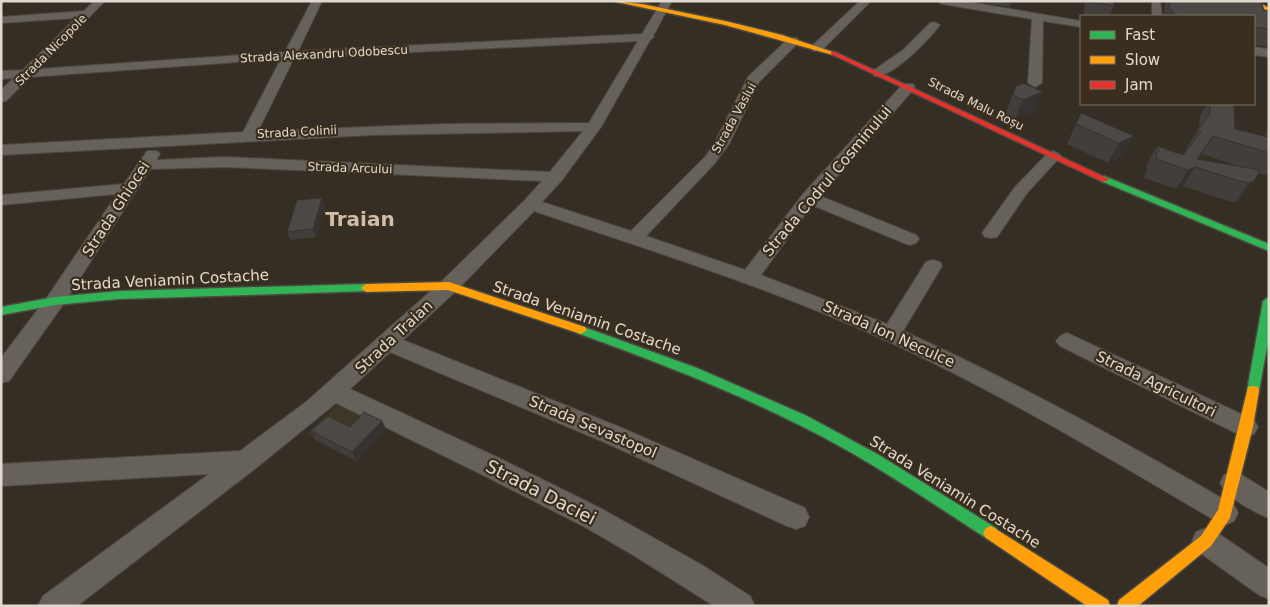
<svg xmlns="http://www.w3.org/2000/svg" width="1270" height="607" viewBox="0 0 1270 607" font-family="'DejaVu Sans',sans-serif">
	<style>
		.education { fill: #3e3626 }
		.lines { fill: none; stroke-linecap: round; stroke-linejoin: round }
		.street-casing { stroke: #4e4940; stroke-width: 2 }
		.fast-casing { stroke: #4e4940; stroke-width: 3 }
		.slow-casing { stroke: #4e4940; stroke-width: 3 }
		.jam-casing { stroke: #4e4940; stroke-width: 3 }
		.street { fill: #67615b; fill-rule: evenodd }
		.fast { fill: #30b455; fill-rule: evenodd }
		.slow { fill: #ff9f0a; fill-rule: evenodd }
		.jam { fill: #e5322d; fill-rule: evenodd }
		.wall { fill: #413e3b; fill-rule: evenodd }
		.shaded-wall { fill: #353230 }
		.building { fill: #4c4845; stroke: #353230 }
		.labels { text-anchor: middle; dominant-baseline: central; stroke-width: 4.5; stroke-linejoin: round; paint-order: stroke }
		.far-street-label { font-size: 12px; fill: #e1d9cf; stroke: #3a2f1e }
		.street-label { font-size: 15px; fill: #e1d9cf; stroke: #3a2f1e }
		.near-street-label { font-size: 18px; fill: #e1d9cf; stroke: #3a2f1e }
		.district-label { font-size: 20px; font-weight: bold; fill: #cdbfab; stroke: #3a2f1e }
	</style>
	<rect width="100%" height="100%" fill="#342e24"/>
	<path class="education" d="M341 401 390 425 356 461 306 435Z"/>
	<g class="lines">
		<g class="street-casing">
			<path id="street" d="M94 1H105L38 69 285 52 312 1H322L298 51 642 34 662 1H672L653 36 654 37 650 40 601 127 562 180 542 202 631 231 705 157 714 144 748 77 789 38H797L799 41 797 44 759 82 729 144 715 163 646 236 745 270 803 194 903 84H913L915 87 913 90 820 196 916 235 919 239 916 243 910 245 904 243 812 205 761 275 887 324 926 262 933 260 940 262 942 266 903 331C1017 382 1126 443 1234 505L1238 513 1234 521 1225 525 1216 521C1107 457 999 392 885 340 771 288 652 251 534 211L456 291 403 340 622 428 805 508 809 517 805 526 796 529 787 526 604 442 390 352 350 389 499 458 602 509 702 565 750 596 755 606H714L633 555 583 526 481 474 336 403 256 468 77 606H38L43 596 209 474 1 486V464L240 451 306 402 442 281 525 200 542 181 225 167 150 169 62 306 9 381 1 383V358L48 296 117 194 1 205V195L124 184 147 151H157L160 154 156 160 225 157 550 172 583 131 372 135 1 155V145L243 132 281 59 30 77 6 101 1 102V90L14 78 1 79V71L23 70 76 18 1 23V17L84 11ZM638 41 589 123 446 124 258 131 294 58Z
				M860 1H871L821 51H813L811 48 813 45Z
				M937 1H963L1081 21V27L1043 21 1042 83 1035 87 1028 83 1032 19 942 4Z
				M1152 1H1160L1162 16H1152Z
				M934 22 940 25C930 38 891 80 874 76L873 73 874 70 903 50 930 23Z
				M1254 47 1269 49V57L1254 55Z
				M1053 151 1058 153 1061 156 1027 193 997 237 991 238 985 237 982 233 1015 187 1048 153Z
				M1067 333 1254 420 1258 427 1254 434 1246 437 1238 434 1060 346 1056 341 1060 336Z
				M1233 472 1242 475 1269 492V518C1253 512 1228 498 1220 483L1224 475Z
				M1206 528 1216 532 1269 568V599L1259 595 1196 550 1192 541 1196 532Z"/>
		</g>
		<g class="fast-casing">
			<path id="fast" d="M1104 176 1269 244V251L1101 181 1099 179Z
				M366 284 371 288 370 291 119 299 55 305 1 315V307L55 297 119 291Z
				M1269 297V336L1259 391 1258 395 1253 396 1248 395 1247 391 1263 301Z
				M581 326 697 368 807 416 879 455 996 528 999 533 996 538 991 540 986 538C932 503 878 466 821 436 743 395 660 363 577 333L575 330 577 327Z"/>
		</g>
		<g class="slow-casing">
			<path id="slow" d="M612 1 642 4 725 21 782 35 836 53 833 55 725 25Z
				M1248 1H1256L1269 8V13Z
				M449 282 585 327 587 330 581 334 448 290 366 292 361 288 366 284Z
				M1253 386 1258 387 1259 391 1253 427 1230 518 1211 546 1138 606H1117L1119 600 1201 536 1218 510 1247 391 1248 387Z
				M991 526 1108 600 1110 606H1087L986 538 983 533 986 528Z"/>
		</g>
		<g class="jam-casing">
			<path id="jam" d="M831 52H835L1109 179 1107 181H1101L831 54Z"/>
		</g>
		<use href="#street" class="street"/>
		<use href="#fast" class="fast"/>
		<use href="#slow" class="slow"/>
		<use href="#jam" class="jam"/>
	</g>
	<path class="wall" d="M990 1H1012L1010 7 989 4Z
		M1085 1H1114V6L1109 16H1083Z
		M1165 1H1261L1264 10 1269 11V47L1254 45V16H1162L1164 13Z
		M1016 86 1034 111 1015 119 1005 115Z
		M1207 104H1234L1235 129 1264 136 1269 126V176L1258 173 1254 181 1240 200 1235 202 1225 200 1183 186 1176 189 1144 178 1147 169 1146 165 1157 146 1183 155 1187 150 1186 149 1199 128 1200 116ZM1202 154 1237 166 1198 159Z
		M1081 113 1134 136 1122 156 1108 163 1067 144Z
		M325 206 316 237 290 240 287 232Z
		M382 421 386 429 356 461 316 440 311 431 350 427Z"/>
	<path class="shaded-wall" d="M1043 92 1034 111 1015 119 1023 100Z
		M1134 136 1122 156 1108 163 1119 143Z
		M1213 136 1191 169 1195 167 1183 186 1176 189 1188 170Z
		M1254 181 1240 200 1235 202 1249 183Z
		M322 198 325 206 316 237 313 229Z
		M382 421 386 429 356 461 352 452Z"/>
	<path class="building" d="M1090 1H1114V6L1089 2Z
		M1171 1H1261L1264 10 1269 11V29L1254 27V16H1185L1176 15 1170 9 1169 2Z
		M1024 83 1043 92 1023 100 1013 95 1016 86Z
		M1210 104H1234L1235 129 1267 137 1269 134V153L1213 136 1197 159 1260 170 1254 181 1249 183 1239 181 1195 167 1188 170 1156 159 1157 152H1159L1157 146 1183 155 1201 132 1197 131 1210 114Z
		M1081 113 1134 136 1119 143 1076 124Z
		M322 198 313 229 287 232 297 200Z
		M364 412 382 421 352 452 311 431 328 416 350 427Z"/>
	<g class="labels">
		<g class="far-street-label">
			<text transform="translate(51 50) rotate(-45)">Strada Nicopole</text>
			<text transform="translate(324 54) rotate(-3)">Strada Alexandru Odobescu</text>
			<text transform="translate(976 104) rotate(26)">Strada Malu Roșu</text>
			<text transform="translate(734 118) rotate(-61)">Strada Vaslui</text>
			<text transform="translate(297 132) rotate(-3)">Strada Colinii</text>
			<text transform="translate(350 168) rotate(2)">Strada Arcului</text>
		</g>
		<g class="street-label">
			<text transform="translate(827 181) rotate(-50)">Strada Codrul Cosminului</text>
			<text transform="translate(116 209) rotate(-57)">Strada Ghiocei</text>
			<text transform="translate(170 280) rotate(-3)">Strada Veniamin Costache</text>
			<text transform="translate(587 318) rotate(19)">Strada Veniamin Costache</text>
			<text transform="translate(889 334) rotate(24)">Strada Ion Neculce</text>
			<text transform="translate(394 337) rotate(-43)">Strada Traian</text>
			<text transform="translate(1156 384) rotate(26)">Strada Agricultori</text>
			<text transform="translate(593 427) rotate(23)">Strada Sevastopol</text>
			<text transform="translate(955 492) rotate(32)">Strada Veniamin Costache</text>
		</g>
		<g class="near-street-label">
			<text transform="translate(541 492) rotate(27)">Strada Daciei</text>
		</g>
		<g class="district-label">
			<text x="360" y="219">Traian</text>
		</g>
	</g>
	<rect width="1270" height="607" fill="none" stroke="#e1d9cf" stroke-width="5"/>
	<rect x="1080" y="15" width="175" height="90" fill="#3a2f1e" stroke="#7d7365"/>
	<rect x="1090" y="31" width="25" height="8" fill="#30b455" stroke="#7d7365"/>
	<text x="1125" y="40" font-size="15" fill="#e1d9cf">Fast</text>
	<rect x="1090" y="56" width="25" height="8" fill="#ff9f0a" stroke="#7d7365"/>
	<text x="1125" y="65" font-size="15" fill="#e1d9cf">Slow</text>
	<rect x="1090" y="81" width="25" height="8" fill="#e5322d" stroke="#7d7365"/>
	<text x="1125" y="90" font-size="15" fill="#e1d9cf">Jam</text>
</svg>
